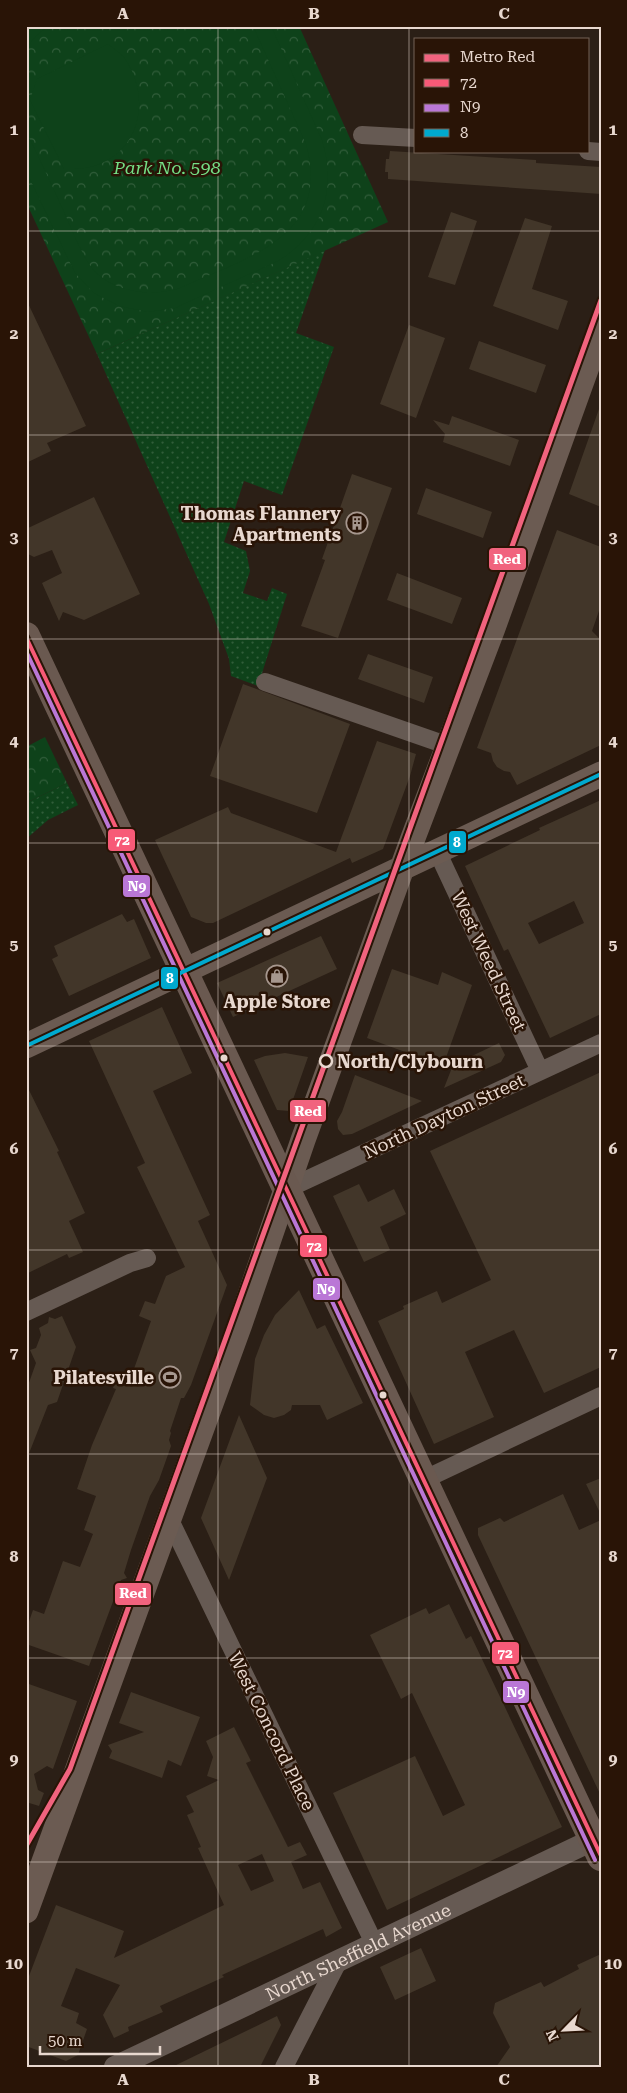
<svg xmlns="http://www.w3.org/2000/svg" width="627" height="2093" viewBox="0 0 627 2093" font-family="'Roboto Serif',serif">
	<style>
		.grass { fill: url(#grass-dots) }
		.park { fill: url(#park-crowns) }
		.pitch { fill: #0e421a }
		.building { fill: #423629; fill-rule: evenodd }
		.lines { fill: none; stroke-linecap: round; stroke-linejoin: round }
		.minor { stroke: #665a53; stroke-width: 18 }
		.tertiary { stroke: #665a53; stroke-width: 22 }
		.secondary { stroke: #6b5b52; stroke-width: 25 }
		.primary { stroke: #6a5950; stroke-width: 28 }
		.bus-1-casing { stroke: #291406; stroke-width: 8 }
		.bus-2-casing { stroke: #291406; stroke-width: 8 }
		.bus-3-casing { stroke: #291406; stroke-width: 8 }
		.bus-1 { stroke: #f75a77; stroke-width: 4 }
		.bus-2 { stroke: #ba77d6; stroke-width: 4 }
		.bus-3 { stroke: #00a9ce; stroke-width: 4 }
		.metro-1-casing { stroke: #291406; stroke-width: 9 }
		.metro-1 { stroke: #f1637e; stroke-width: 5 }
		.grid { fill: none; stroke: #e8d8cf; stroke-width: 1; stroke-opacity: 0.55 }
		.bus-dot { fill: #e8d8cf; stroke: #291406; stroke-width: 2 }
		.stop-dot { fill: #291406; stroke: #e8d8cf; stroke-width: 2.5 }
		.labels { text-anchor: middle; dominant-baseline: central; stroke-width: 5; stroke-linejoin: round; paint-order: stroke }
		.park-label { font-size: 18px; font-style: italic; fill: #74de85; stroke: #291406 }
		.poi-label { font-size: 18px; font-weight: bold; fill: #e8d8cf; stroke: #291406; text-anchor: end }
		.street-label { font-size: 18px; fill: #e8d8cf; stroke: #291406 }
		.stop-label { font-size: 18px; font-weight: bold; fill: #e8d8cf; stroke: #291406; text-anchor: start }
		.line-badge { stroke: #291406; stroke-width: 2 }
		.badge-label { font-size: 14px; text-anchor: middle; font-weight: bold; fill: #fff }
		.neatline { fill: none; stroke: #e8d8cf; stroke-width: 2 }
		.grid-label { font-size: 16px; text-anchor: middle; font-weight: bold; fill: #e8d8cf }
	</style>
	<defs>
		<pattern id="grass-dots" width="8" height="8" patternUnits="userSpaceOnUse" patternTransform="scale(1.25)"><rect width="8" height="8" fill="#0e421a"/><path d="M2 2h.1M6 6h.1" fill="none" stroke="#315d3a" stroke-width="1.8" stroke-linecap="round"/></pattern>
		<pattern id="park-crowns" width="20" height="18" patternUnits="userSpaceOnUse" patternTransform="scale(1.25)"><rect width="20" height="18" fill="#0e421a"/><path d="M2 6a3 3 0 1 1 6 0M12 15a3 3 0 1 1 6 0" fill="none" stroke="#315d3a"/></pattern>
	</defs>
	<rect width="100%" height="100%" fill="#2b1f16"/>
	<path class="grass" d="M325 250 296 333 334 347 282 495 244 481 224 542 246 551 250 571 243 593 267 601 272 588 287 594 258 686 231 676 229 659 209 604 97 354Z
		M67 783 78 805 48 820 26 839V803Z"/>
	<path class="park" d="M26 26H299L388 222 97 354 26 202Z
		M45 737 67 783 26 803V747Z"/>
	<path class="pitch" d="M26 26H48L36 36 26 48Z
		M253 26H271L322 140C337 190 323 233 278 261L175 308 148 312 119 306 94 293 75 273 26 171V131C39 158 52 185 64 212 72 229 79 249 89 264 108 292 150 298 180 288 247 257 332 238 306 144Z
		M108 44C114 49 121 53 125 59 149 93 143 145 102 163 89 169 77 169 64 169L30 100 37 79Z"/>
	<path class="building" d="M390 151 536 160V163L601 167V194L388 179V172H385L386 159H389Z
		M451 212 477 221 455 285 428 277Z
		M525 218 552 226 532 289 568 301 558 330 493 306Z
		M26 299 86 426 47 443 51 451 26 463Z
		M409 325 445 338 416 418 380 404Z
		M479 341 546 365 536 393 469 369Z
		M599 409H601V507L569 494Z
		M452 416 519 440 510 466 443 442 445 434 433 420 449 425Z
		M352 474 392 488 338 638 301 626 325 560 322 559Z
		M426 488 492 512 483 538 417 514Z
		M94 497 140 594 84 620 63 612 59 621 42 583 62 573 52 550 34 557 28 554 26 550V529Z
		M557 530 601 547V605L592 631 601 640V745L517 785 510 772 504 771 497 767 493 761 491 753 477 748Z
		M397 573 462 598 452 624 387 600Z
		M368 654 433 677 424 703 358 679Z
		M243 684 350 724 317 813 210 776Z
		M377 741 416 754 410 776 383 849 352 863 350 858 213 923H206L191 917 155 840 228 807 231 813 336 852Z
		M601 800V1014L550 1038 508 949 504 951 465 866 540 830 539 828ZM574 901 584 923 539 944 528 923Z
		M122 914 127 922 134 919 151 958 69 996 52 959 58 956 54 946Z
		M321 936 337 969 233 1017 217 983Z
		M392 969 438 985 442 972 472 985 443 1066 367 1038Z
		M162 1007 192 1073 153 1091 210 1215 198 1221 227 1285 191 1385 184 1398H181L170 1431 171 1433 169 1440 171 1446 159 1480 150 1496 131 1550 124 1573 127 1578 121 1580 89 1666 26 1644V1630L33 1610 44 1614 63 1561 80 1567 93 1534 84 1530 96 1496 77 1489 92 1445 116 1389 113 1388 118 1375 130 1380 151 1321 139 1316 145 1301 155 1304 166 1276 185 1267 137 1167 145 1163 89 1041Z
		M499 1043 505 1055 501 1062 444 1088 453 1065Z
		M285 1053 308 1057 289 1111 277 1110 254 1060 265 1056Z
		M601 1072V1367L544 1393 514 1330 465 1352 494 1417 434 1444 378 1321 404 1309 403 1306 437 1291 442 1303 491 1280 430 1151Z
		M355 1075 422 1101 352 1134 343 1135 338 1129 337 1121 342 1112Z
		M26 1084 59 1151 57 1152 85 1213 69 1221 83 1252 69 1258 67 1254 26 1274Z
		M359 1184 368 1202 394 1189 406 1214 380 1227 390 1250 364 1262 333 1196Z
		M299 1290 317 1329 325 1325 363 1403 327 1420 320 1405H292L291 1410 284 1415 274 1418 264 1415 250 1405 255 1359 264 1335 275 1315Z
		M62 1316 76 1347 57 1402 48 1405 26 1461V1391L36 1363 30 1350 36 1348 41 1335 39 1328 48 1323 49 1317 55 1319Z
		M239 1415 267 1478 229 1580 201 1518Z
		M601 1478V1515L586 1484Z
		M563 1494 579 1530 601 1520V1796L478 1535V1528L500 1518 504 1522Z
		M449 1604 466 1639 471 1636 562 1827 387 1910 333 1793 415 1756 443 1816 465 1805 412 1693 401 1699 370 1635 426 1608 429 1614Z
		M26 1683 77 1701 53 1769 47 1766 34 1774 38 1790 44 1793 39 1806 26 1802Z
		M131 1692 200 1717 181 1766 168 1760 162 1778 109 1758 112 1751 108 1745 144 1732 119 1723Z
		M234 1727 251 1761 246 1763 288 1847 300 1842 307 1855 291 1862 303 1889 320 1882 342 1928 326 1937 323 1929 222 1975 224 1977 160 2006 163 2012 128 2027 129 2031 114 2038 103 2015 120 1985 76 1968 61 2006 79 2013 76 2023 87 2029 78 2055 66 2061 26 2046V1984L56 1905 124 1931 114 1958 224 1905 198 1848 201 1847 187 1815 194 1812 186 1796 219 1780 207 1776 213 1757 206 1741ZM262 1854 274 1881 251 1891 238 1865Z
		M421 1948 436 1981 395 2000 380 1967Z
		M601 1954V2067H496L510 2047 493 2013 495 2003 541 1982 544 1987 579 1969 577 1965Z
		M277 2016 281 2025 260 2067H172Z"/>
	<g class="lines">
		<path class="minor" d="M362 135 416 138
			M588 151 601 152
			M265 682 449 746
			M437 851 540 1071
			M287 1189 601 1043
			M26 1312 130 1263 147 1258
			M423 1480 601 1396
			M169 1518 374 1943
			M284 2067 339 1960"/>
		<path class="tertiary" id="s1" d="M115 2067 601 1836"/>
		<path class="secondary" d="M26 1046 601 774
			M26 1911 240 1324 303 1140 413 838 493 628 601 328"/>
		<path class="primary" d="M26 636 601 1857"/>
		<g class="bus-1-casing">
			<path id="bus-1" d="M26 637 601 1856"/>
		</g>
		<g class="bus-2-casing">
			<path id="bus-2" d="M26 651 595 1860"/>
		</g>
		<g class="bus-3-casing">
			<path id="bus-3" d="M26 1046 601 774"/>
		</g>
		<use href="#bus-1" class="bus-1"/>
		<use href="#bus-2" class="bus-2"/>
		<use href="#bus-3" class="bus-3"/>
		<g class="metro-1-casing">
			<path id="metro-1" d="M26 1846 70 1769 601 300"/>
		</g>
		<use href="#metro-1" class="metro-1"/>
	</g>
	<path class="grid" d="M218 26V2067M409 26V2067M26 231H601M26 435H601M26 639H601M26 843H601M26 1046H601M26 1250H601M26 1454H601M26 1658H601M26 1862H601"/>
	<defs>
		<g id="building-ring" transform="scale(1.125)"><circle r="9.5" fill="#291406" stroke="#a6978e" stroke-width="1.5"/><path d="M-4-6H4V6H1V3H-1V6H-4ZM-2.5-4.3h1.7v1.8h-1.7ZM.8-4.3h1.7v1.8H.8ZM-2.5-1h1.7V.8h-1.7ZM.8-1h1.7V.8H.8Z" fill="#a6978e"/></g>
		<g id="shop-ring" transform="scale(1.125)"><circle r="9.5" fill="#291406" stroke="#a6978e" stroke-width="1.5"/><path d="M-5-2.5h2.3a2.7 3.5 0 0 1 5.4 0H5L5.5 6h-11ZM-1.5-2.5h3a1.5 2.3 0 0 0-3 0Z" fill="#a6978e"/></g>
		<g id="stadium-ring" transform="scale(1.125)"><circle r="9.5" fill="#291406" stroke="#a6978e" stroke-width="1.5"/><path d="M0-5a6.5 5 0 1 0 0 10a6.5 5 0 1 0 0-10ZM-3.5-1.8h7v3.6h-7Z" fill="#a6978e"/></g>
	</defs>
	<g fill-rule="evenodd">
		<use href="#building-ring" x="357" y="523"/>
		<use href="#shop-ring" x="277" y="976"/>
		<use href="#stadium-ring" x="170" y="1377"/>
	</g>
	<g class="bus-dot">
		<circle cx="267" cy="932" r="4.5"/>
		<circle cx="224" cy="1058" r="4.5"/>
		<circle cx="383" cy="1395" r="4.5"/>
	</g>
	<circle class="stop-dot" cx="326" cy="1061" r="6"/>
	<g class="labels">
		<g class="park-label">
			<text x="167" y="167">Park No. 598</text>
		</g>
		<g class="poi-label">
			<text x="341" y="513">Thomas Flannery<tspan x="341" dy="21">Apartments</tspan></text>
			<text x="277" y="1001" text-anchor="middle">Apple Store</text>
			<text x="154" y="1377">Pilatesville</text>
		</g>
		<g class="street-label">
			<text transform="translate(489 961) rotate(65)">West Weed Street</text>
			<text transform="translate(444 1116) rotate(-25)">North Dayton Street</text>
			<text transform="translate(272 1731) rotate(64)">West Concord Place</text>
			<text stroke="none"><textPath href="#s1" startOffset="269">North Sheffield Avenue</textPath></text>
		</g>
		<g class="stop-label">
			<text x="337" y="1061">North/Clybourn</text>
		</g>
	</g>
	<g class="line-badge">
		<rect x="488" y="547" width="39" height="24" rx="5" fill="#f1637e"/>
		<rect x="107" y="828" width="29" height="24" rx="5" fill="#f75a77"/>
		<rect x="448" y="830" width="19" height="24" rx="5" fill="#00a9ce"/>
		<rect x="122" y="874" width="29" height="24" rx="5" fill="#ba77d6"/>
		<rect x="160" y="966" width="19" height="24" rx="5" fill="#00a9ce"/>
		<rect x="289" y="1099" width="38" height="24" rx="5" fill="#f1637e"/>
		<rect x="299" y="1234" width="29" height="24" rx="5" fill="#f75a77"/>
		<rect x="312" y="1277" width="29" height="24" rx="5" fill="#ba77d6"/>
		<rect x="114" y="1582" width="38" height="24" rx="5" fill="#f1637e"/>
		<rect x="491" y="1641" width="29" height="24" rx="5" fill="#f75a77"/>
		<rect x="502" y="1680" width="28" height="24" rx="5" fill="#ba77d6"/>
	</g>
	<g class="badge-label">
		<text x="507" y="564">Red</text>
		<text x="122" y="845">72</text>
		<text x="457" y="847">8</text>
		<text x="137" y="891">N9</text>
		<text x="170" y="983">8</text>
		<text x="308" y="1116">Red</text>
		<text x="314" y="1251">72</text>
		<text x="326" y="1294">N9</text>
		<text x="133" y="1598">Red</text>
		<text x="505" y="1658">72</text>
		<text x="516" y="1697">N9</text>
	</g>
	<rect width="627" height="2093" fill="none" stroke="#291406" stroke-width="55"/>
	<rect x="414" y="38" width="175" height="115" fill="#291406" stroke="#756256"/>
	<rect x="424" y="54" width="25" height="8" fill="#f1637e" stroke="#756256"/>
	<text x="460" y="62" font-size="15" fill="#e8d8cf">Metro Red</text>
	<rect x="424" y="79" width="25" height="8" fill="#f75a77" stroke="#756256"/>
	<text x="460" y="88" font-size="15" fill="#e8d8cf">72</text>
	<rect x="424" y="104" width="25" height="8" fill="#ba77d6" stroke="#756256"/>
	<text x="460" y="112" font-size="15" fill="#e8d8cf">N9</text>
	<rect x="424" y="129" width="25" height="8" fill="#00a9ce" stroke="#756256"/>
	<text x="460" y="138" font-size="15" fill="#e8d8cf">8</text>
	<g transform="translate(564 2030) rotate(246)" stroke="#291406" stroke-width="4" paint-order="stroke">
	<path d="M0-4L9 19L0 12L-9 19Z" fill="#e8d8cf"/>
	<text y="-8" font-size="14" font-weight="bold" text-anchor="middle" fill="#e8d8cf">N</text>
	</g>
	<path d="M40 2046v8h120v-8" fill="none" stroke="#e8d8cf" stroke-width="2.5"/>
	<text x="48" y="2046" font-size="15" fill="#e8d8cf" stroke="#291406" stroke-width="4" paint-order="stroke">50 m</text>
	<rect x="28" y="28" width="572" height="2038" class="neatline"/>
	<g class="grid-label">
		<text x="123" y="19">A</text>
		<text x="314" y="19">B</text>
		<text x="504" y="19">C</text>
		<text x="14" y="135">1</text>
		<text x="613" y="135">1</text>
		<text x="14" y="339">2</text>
		<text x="613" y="339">2</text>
		<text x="14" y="543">3</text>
		<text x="613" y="543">3</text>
		<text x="14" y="746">4</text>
		<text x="613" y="746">4</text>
		<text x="14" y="950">5</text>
		<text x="613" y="950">5</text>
		<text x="14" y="1154">6</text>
		<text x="613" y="1154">6</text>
		<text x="14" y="1358">7</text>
		<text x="613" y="1358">7</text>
		<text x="14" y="1562">8</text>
		<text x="613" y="1562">8</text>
		<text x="14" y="1765">9</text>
		<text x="613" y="1765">9</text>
		<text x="14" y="1969">10</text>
		<text x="613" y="1969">10</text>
		<text x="123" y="2085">A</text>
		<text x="314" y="2085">B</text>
		<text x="504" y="2085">C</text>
	</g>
</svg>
